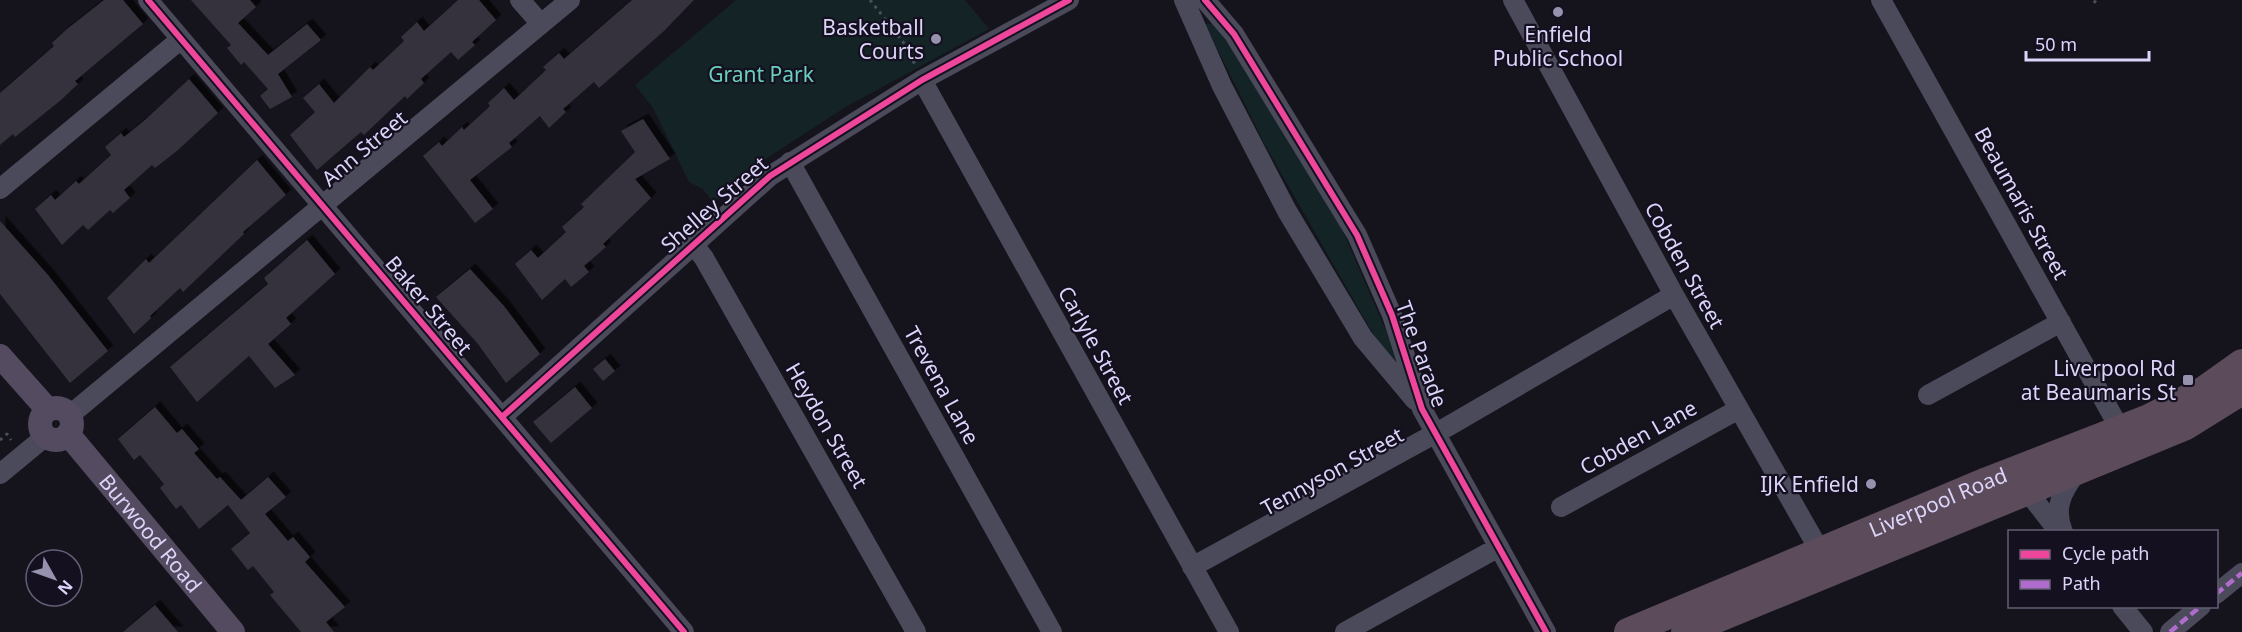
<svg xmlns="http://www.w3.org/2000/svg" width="2242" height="632" viewBox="0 0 2242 632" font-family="'Noto Sans',sans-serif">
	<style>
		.green { fill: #142426 }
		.building { fill: #35313e; filter: url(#shadow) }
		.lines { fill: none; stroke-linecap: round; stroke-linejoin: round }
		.path { stroke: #47505b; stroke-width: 3; stroke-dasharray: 3 4.5; stroke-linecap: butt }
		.minor { stroke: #4b4a5b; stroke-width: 20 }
		.major { stroke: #544b60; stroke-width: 24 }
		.highway { stroke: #5b4b5b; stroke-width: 28 }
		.quiet { stroke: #b06ccc; stroke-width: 4.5; stroke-dasharray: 9 4.5; stroke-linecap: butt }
		.cycleway-casing { stroke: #14101f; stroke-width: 10 }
		.cycleway { stroke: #ed469a; stroke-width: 6 }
		.poi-dot { fill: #9691ac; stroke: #14101f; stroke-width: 2 }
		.labels { text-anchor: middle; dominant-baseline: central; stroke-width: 4.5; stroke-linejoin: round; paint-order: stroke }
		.poi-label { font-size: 21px; fill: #dcd4f9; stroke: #14101f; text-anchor: end }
		.park-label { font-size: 21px; fill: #69d0c0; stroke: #14101f }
		.street-label { font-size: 21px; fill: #dcd4f9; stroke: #14101f }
	</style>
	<defs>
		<filter id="shadow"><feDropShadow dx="5.5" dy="-5.5" stdDeviation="0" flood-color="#0009"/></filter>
	</defs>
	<rect width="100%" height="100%" fill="#15141c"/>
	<path class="green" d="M736 0H965L989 29 844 108 767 158 713 203 703 189 689 182 653 108 635 85Z
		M1217 23 1339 222 1402 368 1376 339 1265 145 1205 24Z"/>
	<path class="building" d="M104 0H123L143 24 75 81 78 84 61 100 15 137 13 134 0 145V93L54 46 52 43 67 29Z
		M191 0H250L256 7 238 23 268 55 307 24 321 40 278 74 292 97 270 109 260 96 268 89 244 62 241 65 227 48 231 45Z
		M458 0H479L496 20 472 42 475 45 458 60 451 52 421 79 424 83 407 99 405 96 364 135 361 132 317 170 290 135 315 112 303 98 319 84 334 103 370 67 373 70 404 41 401 37 417 22 424 31Z
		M632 0H694L664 31 599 88 594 82 563 109 566 112 549 128 540 116 509 143 512 147 470 180 493 209 475 223 423 156 439 142 442 146 462 127 464 130 490 106 488 103 504 88 514 100 546 70 543 67 559 53 564 59Z
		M189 79 218 113 178 150 155 168 152 165 124 190 130 198 113 213 110 210 88 230 83 225 62 245 35 209 51 195 55 200 76 181 79 184 111 155 105 147 121 133 124 137 145 120Z
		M643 119 670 159 635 179 651 198 603 244 606 247 584 266 589 272 571 287 565 279 542 300 515 264 531 250 538 258 566 232 562 227 584 207 581 204 635 152 621 131Z
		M257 160 286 195 243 232 244 234 183 292 180 288 150 316 151 318 134 334 107 298 146 259 149 263Z
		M0 221 48 275 108 351 70 383 0 294Z
		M307 240 335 274 286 318 291 324 268 344 295 375 275 388 249 356 197 402 170 367 268 284 264 278Z
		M470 269 504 306 540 354 506 383 478 344 436 297Z
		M605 359 615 371 603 381 593 369Z
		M575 387 592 408 551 443 533 422Z
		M155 407 177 433 182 429 199 449 194 453 217 479 220 477 241 500 268 477 286 497 265 514 288 541 293 537 310 557 305 562 345 607 326 622 334 632H301L270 595 274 592 253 566 248 570 231 549 250 533 228 505 199 529 181 505 176 509 160 488 164 484 140 455 134 460 118 439Z
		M155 605 178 632H123Z"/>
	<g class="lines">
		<path class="path" d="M870 0 907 47 915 65
			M2094 3 2096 0
			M0 440 7 434 11 440"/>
		<path class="minor" d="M148 0 684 632
			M520 0 541 24
			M1184 0 1222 86 1287 211 1363 338 1415 400
			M1205 0 1234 34 1357 235 1392 315 1422 409 1546 632
			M1513 0 1674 295 1820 551
			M1881 0 2120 429
			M922 80 1229 632
			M790 162 1052 632
			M0 189 181 39
			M693 244 704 258 916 632
			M1928 395 2061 322
			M70 415 570 0
			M502 417 770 176 922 80 1069 0
			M0 474 46 436
			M2022 480 2028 492 2059 532
			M1561 507 1739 409
			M2063 532C2053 508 2062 491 2077 472
			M1192 567 1447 427 1674 295
			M2216 594 2242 573
			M2122 606 2143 632
			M1345 632 1499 547
			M2170 632 2201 606"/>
		<g class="major">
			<path d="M0 356 48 410"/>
			<circle cx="56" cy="424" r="16"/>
			<path id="s1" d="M68 434 233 632"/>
		</g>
		<g class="highway">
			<path id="s2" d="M1628 632 1987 481 2149 418 2204 390 2242 363"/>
			<path d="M1685 632 2186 426 2242 391"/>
		</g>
		<path class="quiet" d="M2216 594 2242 573
			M2170 632 2201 606"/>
		<g class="cycleway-casing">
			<path id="cycleway" d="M148 0 684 632
				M1205 0 1234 34 1357 235 1392 315 1422 409 1546 632
				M502 417 770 176 922 80 1069 0"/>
		</g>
		<use href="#cycleway" class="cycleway"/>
	</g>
	<g class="poi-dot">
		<circle cx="1558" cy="12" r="6"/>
		<circle cx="936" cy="39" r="6"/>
		<rect x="2182" y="374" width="12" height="12" rx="3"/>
		<circle cx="1871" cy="484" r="6"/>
	</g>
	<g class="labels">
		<g class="poi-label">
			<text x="924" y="27">Basketball<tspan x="924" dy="24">Courts</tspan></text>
			<text x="1558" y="34" text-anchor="middle">Enfield<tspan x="1558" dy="24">Public School</tspan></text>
			<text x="2176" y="368">Liverpool Rd<tspan x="2176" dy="24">at Beaumaris St</tspan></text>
			<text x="1859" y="484">IJK Enfield</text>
		</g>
		<g class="park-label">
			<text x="761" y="74">Grant Park</text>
		</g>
		<g class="street-label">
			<text transform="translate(364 148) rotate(-40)">Ann Street</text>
			<text transform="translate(2022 203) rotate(61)">Beaumaris Street</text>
			<text transform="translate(714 204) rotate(-41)">Shelley Street</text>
			<text transform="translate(1685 265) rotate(61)">Cobden Street</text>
			<text transform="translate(429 305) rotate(50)">Baker Street</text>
			<text transform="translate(1096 345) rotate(61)">Carlyle Street</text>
			<text transform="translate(1422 354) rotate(70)">The Parade</text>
			<text transform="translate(942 385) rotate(61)">Trevena Lane</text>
			<text transform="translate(827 425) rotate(60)">Heydon Street</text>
			<text transform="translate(1638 437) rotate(-29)">Cobden Lane</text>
			<text transform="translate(1332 471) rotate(-29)">Tennyson Street</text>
			<text stroke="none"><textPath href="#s2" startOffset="336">Liverpool Road</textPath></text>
			<text stroke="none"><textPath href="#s1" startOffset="129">Burwood Road</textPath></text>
		</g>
	</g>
	<rect x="2008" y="530" width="210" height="78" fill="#14101f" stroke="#645e76" stroke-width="1.5"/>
	<rect x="2020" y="550" width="30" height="9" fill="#ed469a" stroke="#645e76" stroke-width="1.5"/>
	<text x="2062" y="560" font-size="18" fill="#dcd4f9">Cycle path</text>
	<rect x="2020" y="580" width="30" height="9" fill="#b06ccc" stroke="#645e76" stroke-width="1.5"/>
	<text x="2062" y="590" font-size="18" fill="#dcd4f9">Path</text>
	<g transform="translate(54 578) rotate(130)"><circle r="28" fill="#14101f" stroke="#645e76" stroke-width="1.5"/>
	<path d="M0-4.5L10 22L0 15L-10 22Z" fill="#9691ac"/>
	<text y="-9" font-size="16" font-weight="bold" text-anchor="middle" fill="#dcd4f9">N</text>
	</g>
	<path d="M2026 51v9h123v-9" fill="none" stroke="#dcd4f9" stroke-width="3"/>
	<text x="2035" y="51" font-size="18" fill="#dcd4f9" stroke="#14101f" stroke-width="4.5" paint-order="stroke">50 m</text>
</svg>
